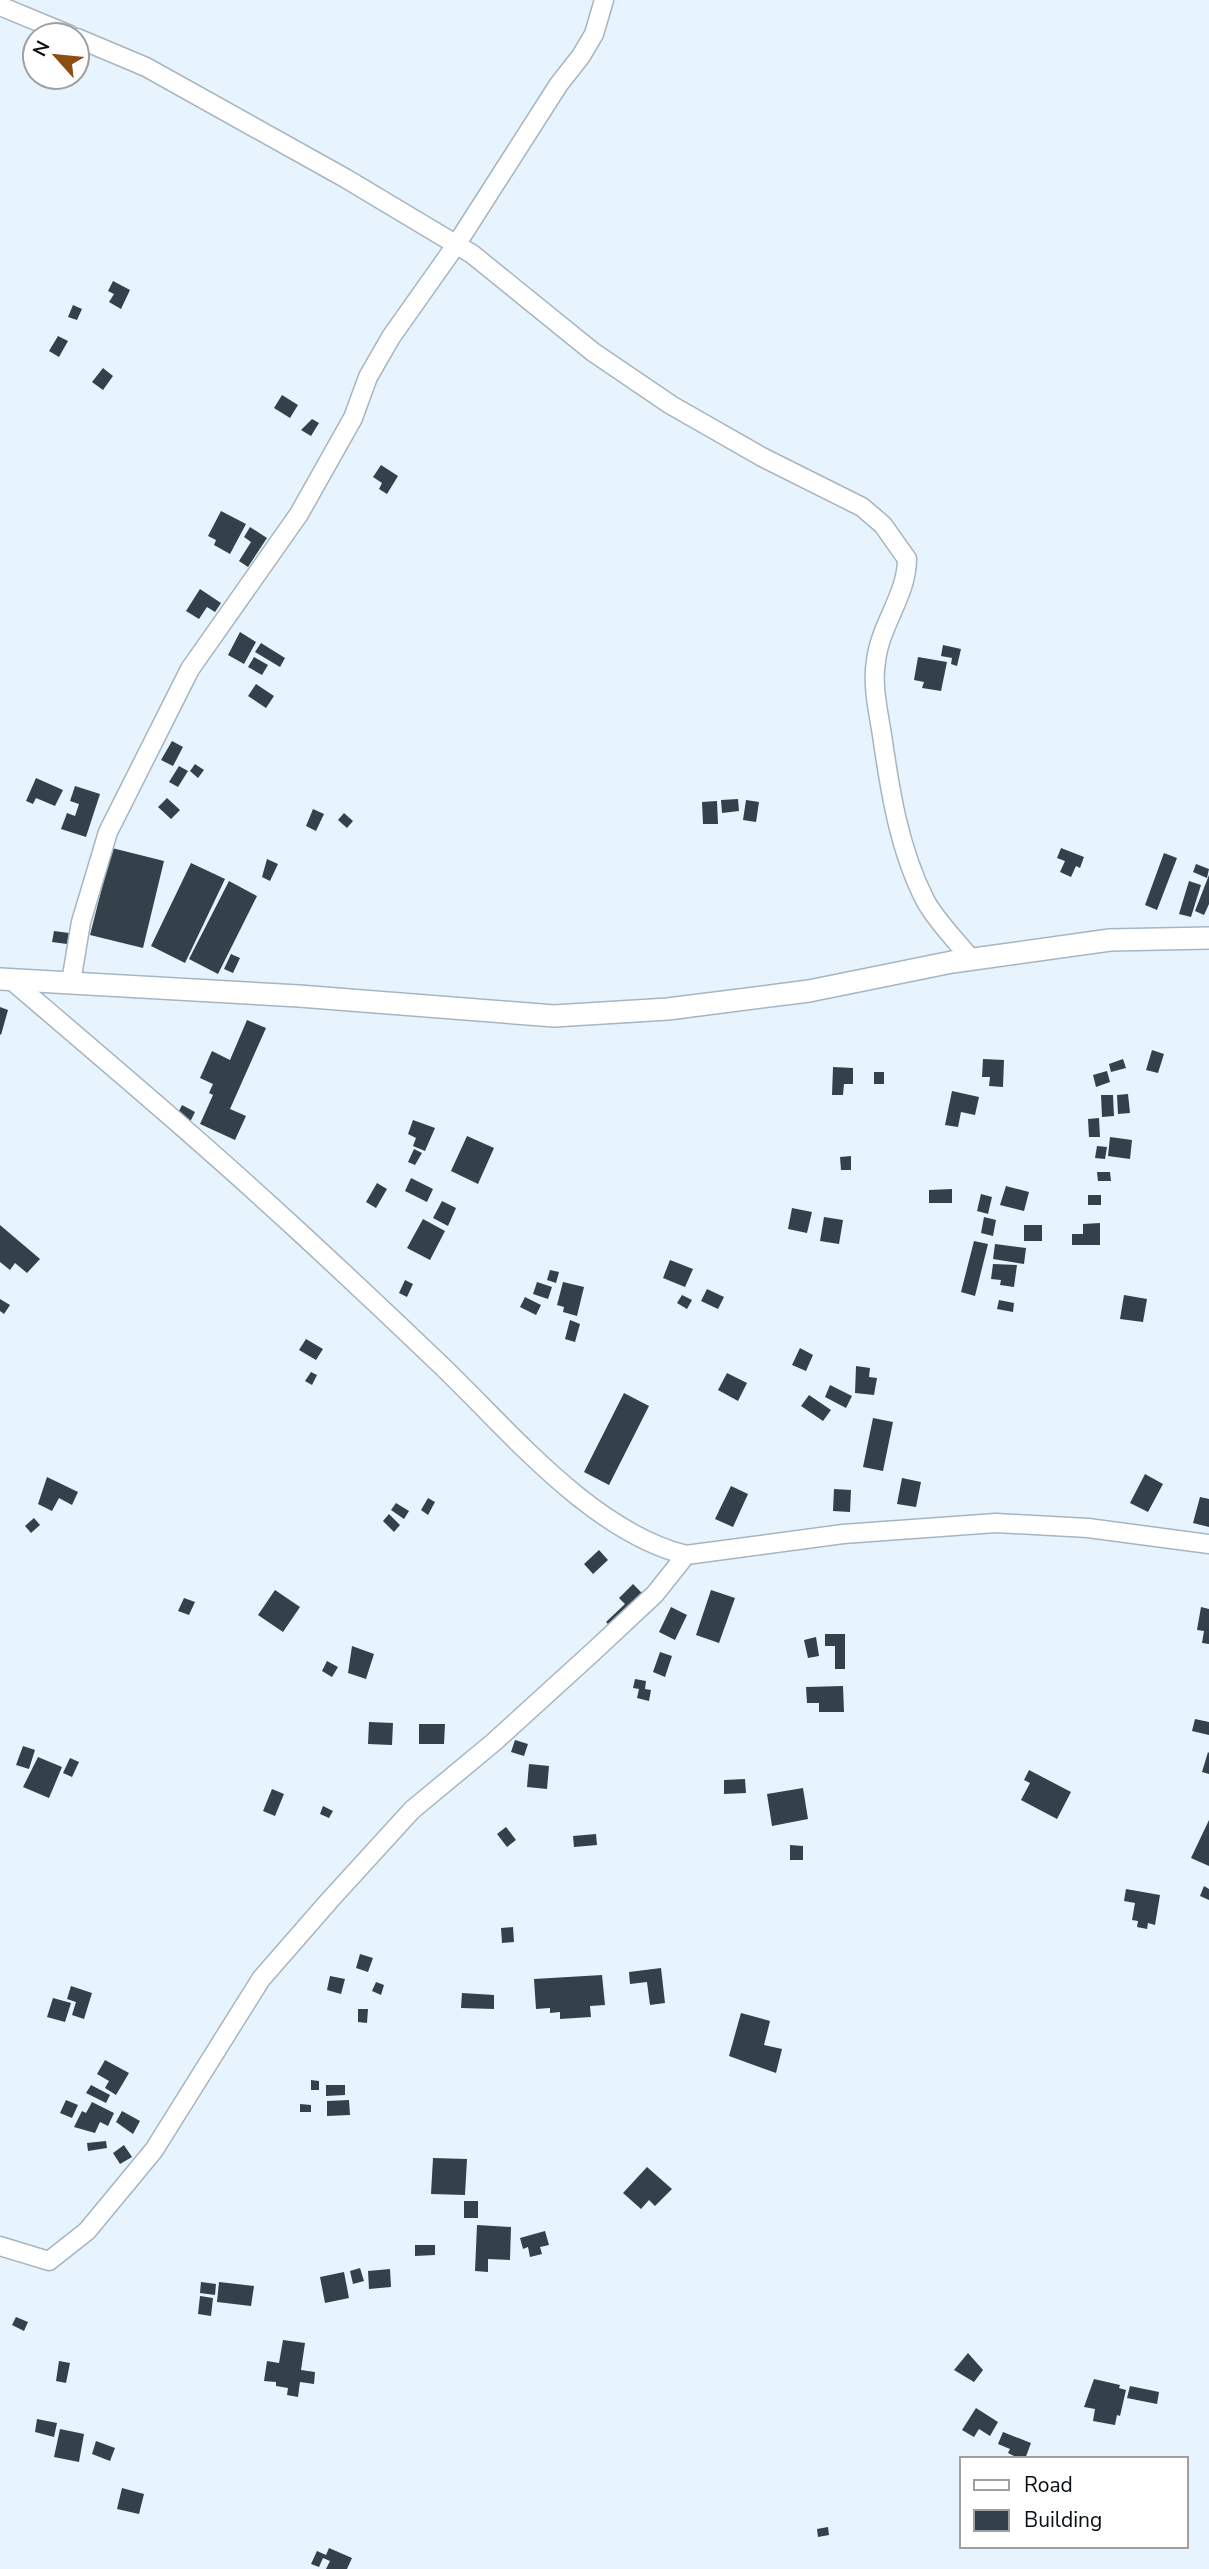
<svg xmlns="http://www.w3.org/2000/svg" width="1209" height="2569" viewBox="0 0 1209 2569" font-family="'Nunito Sans',sans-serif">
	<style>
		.building { fill: #34414a }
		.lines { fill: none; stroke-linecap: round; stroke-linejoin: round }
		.minor-casing { stroke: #a6b5c0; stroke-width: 21 }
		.tertiary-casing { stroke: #a6b5c0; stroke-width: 24 }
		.minor { stroke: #fff; stroke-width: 18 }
		.tertiary { stroke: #fff; stroke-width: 21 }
	</style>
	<rect width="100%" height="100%" fill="#e7f4fd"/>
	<path class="building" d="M113 281 130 290 121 309 109 302 114 294 108 291Z
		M73 305 82 309 77 320 68 317Z
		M58 336 68 341 59 357 49 351Z
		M103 368 113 376 103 390 92 382Z
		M282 395 298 405 290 418 274 408Z
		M312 419 319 423 311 436 301 430Z
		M381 465 398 476 387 494 379 489 382 483 373 477Z
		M221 511 246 524 230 554 214 545 216 540 208 536Z
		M250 527 267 538 248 567 239 561 251 542 244 537Z
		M200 589 221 603 215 612 207 607 199 619 186 611Z
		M240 632 256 642 244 664 228 655Z
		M261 643 285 658 280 667 255 652Z
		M943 645 961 649 957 666 951 664 952 658 941 656Z
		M254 657 268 665 262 675 248 667Z
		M918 657 947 662 941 691 922 688 924 682 914 680Z
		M256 684 274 696 266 708 248 696Z
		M172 741 183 747 173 766 161 760Z
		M195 764 204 770 198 778 190 771Z
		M179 766 188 771 178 787 169 782Z
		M36 778 63 790 55 806 36 798 33 804 26 801Z
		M75 786 100 794 86 837 61 829 67 813 75 816 79 804 70 801Z
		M167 798 180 810 171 819 158 807Z
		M738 799 739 811 722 813 721 800Z
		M746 800 759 802 756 822 743 820Z
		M717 801 718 824H703L702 802Z
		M313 809 324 814 316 831 306 826Z
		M344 813 353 821 347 828 338 820Z
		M112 848 164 861 143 948 90 935Z
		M1061 848 1084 857 1080 868 1076 866 1071 877 1060 872 1065 861 1057 858Z
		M1164 853 1177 858 1157 910 1145 905Z
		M267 859 278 864 270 881 262 877Z
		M191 863 225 879 185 963 151 946Z
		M1196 864 1209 869 1207 878 1193 872Z
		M1209 875V904L1204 915 1195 911Z
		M229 881 257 896 218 974 189 959Z
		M1189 881 1201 885 1191 917 1179 914Z
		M54 931 69 933 67 944 52 942Z
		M231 954 240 958 233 973 224 969Z
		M0 1007 8 1010 1 1035 0 1034Z
		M247 1020 266 1028 230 1109 246 1116 235 1140 200 1124 213 1095 209 1093 213 1084 200 1078 212 1051 230 1060Z
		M1152 1050 1164 1054 1158 1073 1146 1070Z
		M983 1059 1004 1060 1003 1087 989 1086 990 1077H982Z
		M1123 1059 1126 1068 1111 1072 1109 1064Z
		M833 1067 853 1068V1084H844L843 1095H832Z
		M1107 1071 1110 1082 1096 1087 1093 1075Z
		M874 1072H884V1084H874Z
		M952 1091 979 1097 975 1115 961 1112 958 1127 945 1125Z
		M1128 1094 1130 1113 1118 1114 1117 1095Z
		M1101 1095H1113L1114 1116 1102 1117Z
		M182 1105 195 1112 190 1122 177 1115Z
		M1099 1118 1100 1137H1089L1088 1119Z
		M413 1120 435 1128 425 1151 413 1146 416 1138 408 1134Z
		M467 1136 494 1148 478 1184 451 1171Z
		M1110 1137 1132 1140 1130 1159 1108 1156Z
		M1097 1146 1107 1147 1105 1159 1095 1158Z
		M414 1149 422 1153 415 1165 408 1162Z
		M851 1156V1170H841L840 1157Z
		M1097 1172H1110L1111 1181H1098Z
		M411 1178 433 1189 427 1202 405 1191Z
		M377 1183 387 1189 376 1208 366 1202Z
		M1006 1186 1029 1192 1024 1211 1000 1205Z
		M952 1189V1203H929V1190Z
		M981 1194 992 1197 988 1214 977 1211Z
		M1088 1195H1101V1205H1088Z
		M442 1201 456 1208 448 1226 433 1218Z
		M792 1208 812 1212 807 1233 788 1229Z
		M824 1217 843 1220 839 1244 820 1241Z
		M984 1217 996 1220 993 1236 981 1233Z
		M423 1219 445 1231 430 1260 407 1248Z
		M1100 1223V1245H1072V1234H1083V1224Z
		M0 1225 40 1259 27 1273 15 1263 10 1270 0 1262Z
		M1024 1225H1042V1241H1024Z
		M974 1241 988 1244 975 1296 961 1292Z
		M995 1244 1026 1248 1024 1264 993 1259Z
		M670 1260 693 1269 685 1287 663 1278Z
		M993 1264 1017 1265 1014 1287 1000 1285 1001 1280 991 1279Z
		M550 1270 559 1272 556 1283 547 1280Z
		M405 1280 413 1284 407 1297 399 1293Z
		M537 1282 552 1287 548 1299 533 1294Z
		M563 1282 584 1287 577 1316 563 1312 564 1307 557 1305Z
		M707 1289 724 1297 718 1309 701 1301Z
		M682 1295 692 1300 687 1309 677 1303Z
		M1124 1295 1147 1299 1143 1322 1120 1319Z
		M525 1297 541 1305 536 1315 520 1307Z
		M0 1299 10 1305 4 1314 0 1311Z
		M999 1300 1014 1303 1013 1312 997 1309Z
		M570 1320 580 1324 575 1342 565 1339Z
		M306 1339 323 1349 316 1360 299 1350Z
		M800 1348 813 1355 806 1371 792 1365Z
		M856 1366 870 1368 869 1377 877 1378 874 1395 855 1393Z
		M311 1372 317 1375 312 1385 305 1381Z
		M727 1373 747 1383 738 1401 718 1390Z
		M830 1385 852 1396 846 1408 825 1397Z
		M624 1393 649 1406 609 1485 584 1472Z
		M809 1395 831 1410 823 1421 801 1406Z
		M873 1418 893 1422 883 1471 863 1467Z
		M1145 1474 1163 1484 1148 1512 1130 1503Z
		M47 1477 78 1492 72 1505 59 1498 52 1511 38 1504Z
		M902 1478 921 1482 916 1507 897 1504Z
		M731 1486 748 1494 733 1527 715 1519Z
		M834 1489 851 1490 850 1512 833 1511Z
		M1200 1497 1209 1499V1527L1193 1523Z
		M428 1498 435 1502 428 1515 421 1510Z
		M396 1503 409 1511 404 1519 391 1510Z
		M389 1514 400 1525 394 1532 383 1521Z
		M34 1518 40 1525 31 1533 25 1526Z
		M599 1550 608 1560 593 1574 584 1564Z
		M633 1584 645 1596 612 1628 606 1622 625 1604 619 1598Z
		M275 1590 300 1607 283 1632 258 1615Z
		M711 1590 735 1598 719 1643 696 1635Z
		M184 1598 195 1602 189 1615 178 1611Z
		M671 1607 687 1615 675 1640 659 1632Z
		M1201 1607 1209 1609V1644L1202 1643 1204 1631 1197 1630Z
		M825 1634H845V1669H835V1646H825Z
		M816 1637 819 1656 808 1658 804 1640Z
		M352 1646 374 1654 366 1679 348 1673Z
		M660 1652 672 1656 665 1677 653 1672Z
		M327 1661 338 1667 332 1677 322 1671Z
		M635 1679 646 1681 645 1689 651 1690 649 1701 637 1698 639 1689 633 1688Z
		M843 1686 844 1712H819V1703H807L806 1687Z
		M1195 1719 1209 1722V1735L1192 1731Z
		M369 1722 393 1723 392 1745 368 1744Z
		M419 1724H445L444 1744H419Z
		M515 1740 528 1744 524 1756 511 1752Z
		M23 1746 35 1750 29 1769 16 1765Z
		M1208 1752 1209 1753V1774L1202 1772Z
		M38 1757 62 1767 49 1798 23 1787Z
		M70 1758 79 1762 72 1777 63 1773Z
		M529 1764 549 1766 547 1789 527 1787Z
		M1029 1770 1071 1792 1057 1819 1021 1800 1030 1783 1024 1780Z
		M745 1779 746 1793 724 1794V1780Z
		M803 1788 808 1819 772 1826 767 1794Z
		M272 1789 284 1794 275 1816 263 1811Z
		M323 1806 333 1811 329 1818 320 1814Z
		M1209 1820V1866L1191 1858Z
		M506 1827 516 1840 507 1847 497 1834Z
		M596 1834 597 1845 574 1847 573 1836Z
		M790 1845 803 1846V1860H790Z
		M1204 1886 1209 1889V1900L1200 1896Z
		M1126 1889 1160 1895 1155 1925 1148 1923 1147 1929 1137 1927 1138 1921 1132 1920 1135 1903 1124 1901Z
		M513 1927 514 1942 502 1943 501 1928Z
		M360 1954 373 1958 368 1972 356 1968Z
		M661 1968 665 2003 650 2005 647 1982 630 1984 629 1972Z
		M602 1975 605 2005 590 2006 591 2017 560 2019V2012L550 2013V2008L536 2009 534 1979Z
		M330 1976 345 1979 341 1994 327 1990Z
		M376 1982 384 1985 381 1995 372 1991Z
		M71 1986 92 1993 84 2019 72 2015 76 2002 67 1999Z
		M462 1993 494 1995V2009L461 2008Z
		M53 1998 71 2003 65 2022 47 2017Z
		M358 2009H368L367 2023 358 2022Z
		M741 2013 770 2021 764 2045 782 2049 776 2073 729 2056Z
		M105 2060 129 2073 116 2095 105 2088 109 2081 97 2074Z
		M311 2080 319 2081V2090H311Z
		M91 2085 110 2095 106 2103 86 2093Z
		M326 2085H345V2095L326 2096Z
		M66 2100 78 2105 72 2118 60 2113Z
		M349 2100 350 2115 327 2116V2101Z
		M92 2102 114 2113 108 2126 100 2122 95 2133 74 2127 82 2111 86 2113Z
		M300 2104 311 2105V2112H300Z
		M122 2111 140 2121 133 2134 116 2122Z
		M106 2141 107 2148 88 2151 87 2143Z
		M124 2145 132 2157 120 2164 113 2153Z
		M433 2158 467 2159 465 2195 431 2194Z
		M647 2167 672 2189 655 2206 649 2200 641 2209 623 2193Z
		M464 2201H478V2218H464Z
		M477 2225 511 2227 510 2260 488 2259V2272L475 2271Z
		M545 2231 549 2245 540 2247 542 2254 530 2257 528 2247 523 2249 520 2238Z
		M415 2245H435V2255L415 2256Z
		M360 2268 364 2281 353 2284 350 2271Z
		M390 2269 391 2287 369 2289 368 2271Z
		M344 2272 349 2298 325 2303 320 2277Z
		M201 2282 216 2284 215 2295 200 2293Z
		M219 2282 254 2286 251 2306 217 2302Z
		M200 2296 213 2298 211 2316 198 2314Z
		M16 2317 28 2322 24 2331 12 2325Z
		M283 2340 305 2343 301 2370 315 2372 314 2384 300 2382 298 2397 287 2395 288 2388 276 2386V2382L264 2381 267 2361 279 2363Z
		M968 2353 983 2370 974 2382 954 2370Z
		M59 2361 70 2363 66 2383 56 2381Z
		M1094 2379 1120 2385 1119 2388 1126 2390 1120 2416 1117 2415 1115 2425 1093 2421 1095 2409 1084 2407Z
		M1130 2386 1159 2392 1157 2404 1127 2398Z
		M976 2408 998 2422 990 2436 979 2429 974 2437 962 2430Z
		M37 2419 57 2423 54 2437 35 2432Z
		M60 2429 84 2434 79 2462 54 2457Z
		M1003 2432 1031 2443 1025 2459H1013L1014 2456 1008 2453 1010 2449 998 2444Z
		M96 2441 115 2448 110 2461 92 2454Z
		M122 2488 144 2494 139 2514 117 2509Z
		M828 2527 829 2535 818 2537 817 2529Z
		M329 2548 352 2558 347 2569H326L330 2561 323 2558 319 2567 311 2564 317 2551 326 2555Z"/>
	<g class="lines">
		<g class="minor-casing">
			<path id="minor" d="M0 6 70 35
				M77 38 146 67 345 178 472 254 593 352 671 405 762 457 862 507 883 525 907 559C907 595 880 625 876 661 872 685 878 710 882 735 890 791 899 849 925 900 936 921 956 940 971 959
				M10 979C106 1061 202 1142 294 1227 345 1274 395 1321 445 1369 512 1434 593 1532 686 1555L843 1534 996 1523 1088 1528 1209 1544
				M71 982 81 922 108 832 190 669 299 514 353 418 368 377 391 337 456 245 559 84 581 56 594 34 604 0
				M0 2246 49 2261 87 2231 154 2150 261 1979 329 1901 412 1810 494 1742 594 1651 655 1594 686 1555"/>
		</g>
		<g class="tertiary-casing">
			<path id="tertiary" d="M0 979 299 996 554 1016 668 1009 809 991 952 962 1110 940 1209 938"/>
		</g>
		<use href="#minor" class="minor"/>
		<use href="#tertiary" class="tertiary"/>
	</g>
	<rect x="960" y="2457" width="228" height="91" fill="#ffffff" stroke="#9d9fa0" stroke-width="2"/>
	<rect x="974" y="2480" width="35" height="10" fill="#ffffff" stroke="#9d9fa0" stroke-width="2"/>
	<text x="1024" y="2492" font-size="21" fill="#090e12">Road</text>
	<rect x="974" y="2510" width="35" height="21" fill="#34414a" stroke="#9d9fa0" stroke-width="2"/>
	<text x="1024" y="2527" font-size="21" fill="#090e12">Building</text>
	<g transform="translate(56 56) rotate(297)"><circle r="33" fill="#ffffff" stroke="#9d9fa0" stroke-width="2"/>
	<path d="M0-5L12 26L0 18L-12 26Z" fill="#8c4e12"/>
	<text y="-10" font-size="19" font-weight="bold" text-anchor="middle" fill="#090e12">N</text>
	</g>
</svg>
